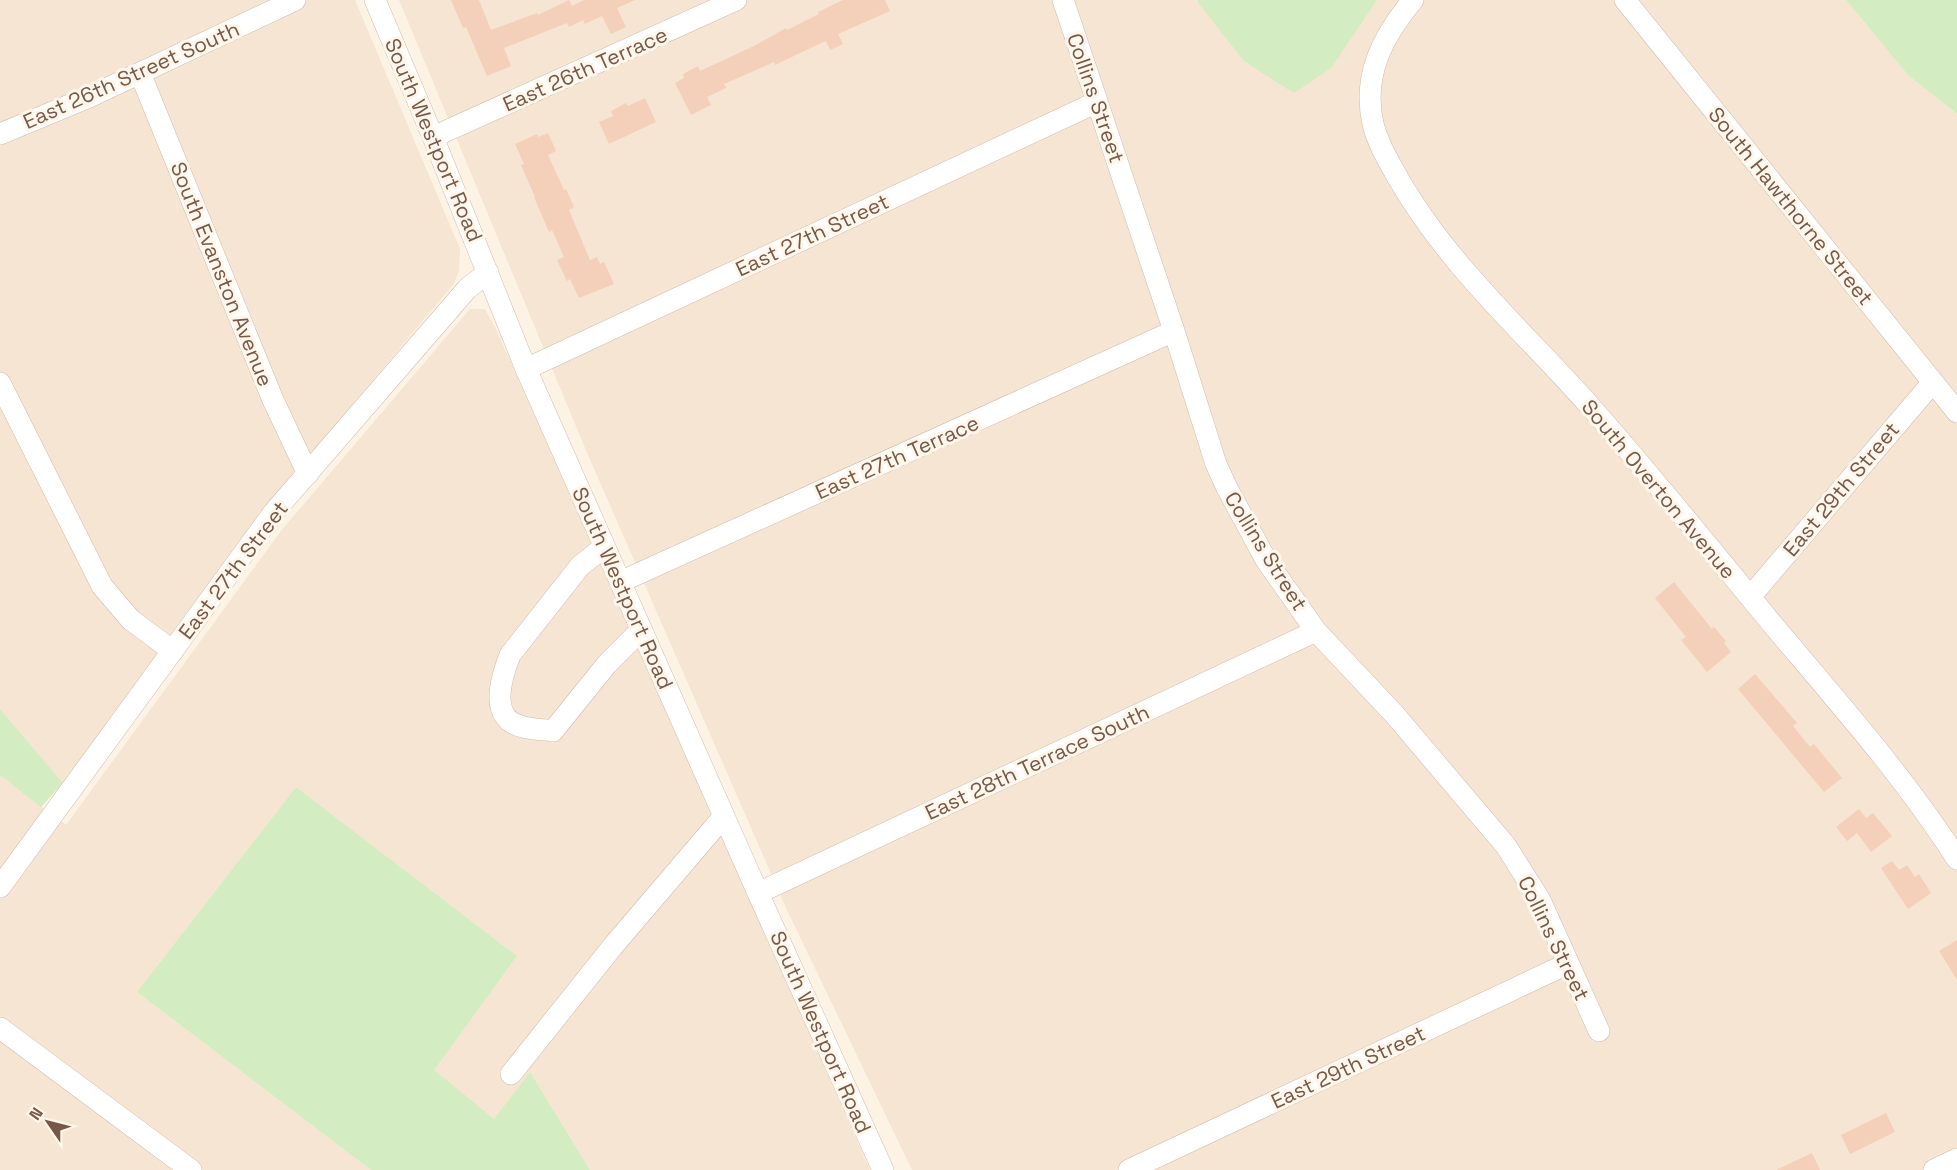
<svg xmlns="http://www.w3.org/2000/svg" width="1957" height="1170" viewBox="0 0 1957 1170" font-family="'Space Grotesk',sans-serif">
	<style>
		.residential { fill: #f5e5d2 }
		.green { fill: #d3ecc1 }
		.building { fill: #f4d0ba }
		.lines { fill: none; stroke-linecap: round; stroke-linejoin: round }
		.minor-casing { stroke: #d1bcac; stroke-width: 22 }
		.minor { stroke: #fff; stroke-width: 21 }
		.labels { text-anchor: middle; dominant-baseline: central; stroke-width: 6; stroke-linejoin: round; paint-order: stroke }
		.street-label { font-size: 21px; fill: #775848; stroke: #fff7eb }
	</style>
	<rect width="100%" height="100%" fill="#fdf3e4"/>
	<path class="residential" d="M0 0H355L460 249 459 271 454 284 323 439 63 783 0 709Z
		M399 0H1196V2L1331 67 1377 0H1846L1908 75 1957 114V1170H912L787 910 585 448Z
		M470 309H485L496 329 870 1170H590L530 1072 494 1119 433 1070 517 956 296 787 137 992 371 1170H0V775L66 825 281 531Z"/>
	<path class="green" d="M1196 0H1377L1331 68 1294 93 1244 61Z
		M1846 0H1957V114L1908 75Z
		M0 709 63 783 41 807 0 775Z
		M296 787 517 956 434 1070 494 1119 530 1072 590 1170H371L137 992Z"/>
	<path class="building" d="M451 0H479L491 30 537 13 538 15 569 0 572 6 584 0H635L617 8 626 27 611 34 602 16 585 24 583 20 569 27 567 23 504 48 511 66 487 76 466 27 463 28Z
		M843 0H885L890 11 838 34 843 44 830 50 826 41 821 43 775 65 774 62 724 84 726 88 707 97 711 105 691 115 675 83 684 78 683 74 698 66 700 71 754 46 786 28 787 30 819 14 818 12Z
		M645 98 656 122 609 144 599 122 613 116 611 111 626 103 628 106Z
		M548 133 556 151 548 155 564 190 566 189 574 207 569 210 590 260 597 257 600 264 604 262 614 284 579 298 570 279 567 281 557 260 564 257 552 230 549 232 534 197H535L521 165 524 164 515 144 537 134 538 137Z
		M1674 582 1712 629 1714 627 1726 641 1724 643 1731 652 1707 672 1681 640 1686 637 1655 598Z
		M1755 674 1797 723 1793 726 1810 747 1814 744 1842 778 1824 792 1738 689Z
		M1859 809 1866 818 1873 813 1892 836 1871 852 1857 833 1847 841 1836 827Z
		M1892 861 1899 870 1907 865 1915 877 1919 874 1931 893 1908 909 1881 868Z
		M1957 940V980L1939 951Z
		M1886 1113 1895 1132 1850 1154 1841 1135Z
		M1812 1153 1820 1170H1776Z"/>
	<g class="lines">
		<g class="minor-casing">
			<path id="minor" d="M375 0 433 137 526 369 758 893 883 1170
				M1063 0 1174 331 1216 464 1227 488 1266 560 1316 631 1395 715 1506 846 1540 900 1599 1031
				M1413 0C1383 36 1362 75 1373 124 1378 144 1388 160 1398 178 1447 264 1523 331 1589 405 1652 476 1712 551 1773 625 1837 701 1903 775 1957 859
				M1625 0 1957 412
				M140 73 273 400 308 474
				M0 134 89 97 295 0
				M433 137 736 0
				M526 369 1097 102
				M0 383 102 586 131 620 173 651
				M604 547 580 566 510 655C503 673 491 708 511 722 523 730 540 729 553 731L607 664 641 630
				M620 582 1174 331
				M1750 597 1933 382
				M0 887 274 512 467 289 488 272
				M758 893 1316 631
				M0 1028 191 1170
				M511 1074 613 946 724 816
				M1129 1170 1567 964
				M1934 1170 1957 1159"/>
		</g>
		<use href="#minor" class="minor"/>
	</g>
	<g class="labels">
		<g class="street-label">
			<text transform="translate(585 69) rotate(-24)">East 26th Terrace</text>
			<text transform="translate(131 75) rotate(-24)">East 26th Street South</text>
			<text transform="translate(1096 98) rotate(71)">Collins Street</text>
			<text transform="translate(434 140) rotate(67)">South Westport Road</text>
			<text transform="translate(1791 206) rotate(51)">South Hawthorne Street</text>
			<text transform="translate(812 235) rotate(-25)">East 27th Street</text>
			<text transform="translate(222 274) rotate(68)">South Evanston Avenue</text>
			<text transform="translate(897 457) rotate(-24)">East 27th Terrace</text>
			<text transform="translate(1659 489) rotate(50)">South Overton Avenue</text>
			<text transform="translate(1841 489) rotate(-50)">East 29th Street</text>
			<text transform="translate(1266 551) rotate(58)">Collins Street</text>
			<text transform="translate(233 570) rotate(-53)">East 27th Street</text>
			<text transform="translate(623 588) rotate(66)">South Westport Road</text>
			<text transform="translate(1037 762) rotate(-25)">East 28th Terrace South</text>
			<text transform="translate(1554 938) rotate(64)">Collins Street</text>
			<text transform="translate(821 1032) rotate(66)">South Westport Road</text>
			<text transform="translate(1348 1067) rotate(-25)">East 29th Street</text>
		</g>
	</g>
	<g transform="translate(48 1122) rotate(305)" stroke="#fff7eb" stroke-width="4.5" paint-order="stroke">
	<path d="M0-4.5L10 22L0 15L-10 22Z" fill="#775848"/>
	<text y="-9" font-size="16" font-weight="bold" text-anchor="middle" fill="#775848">N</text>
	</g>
</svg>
